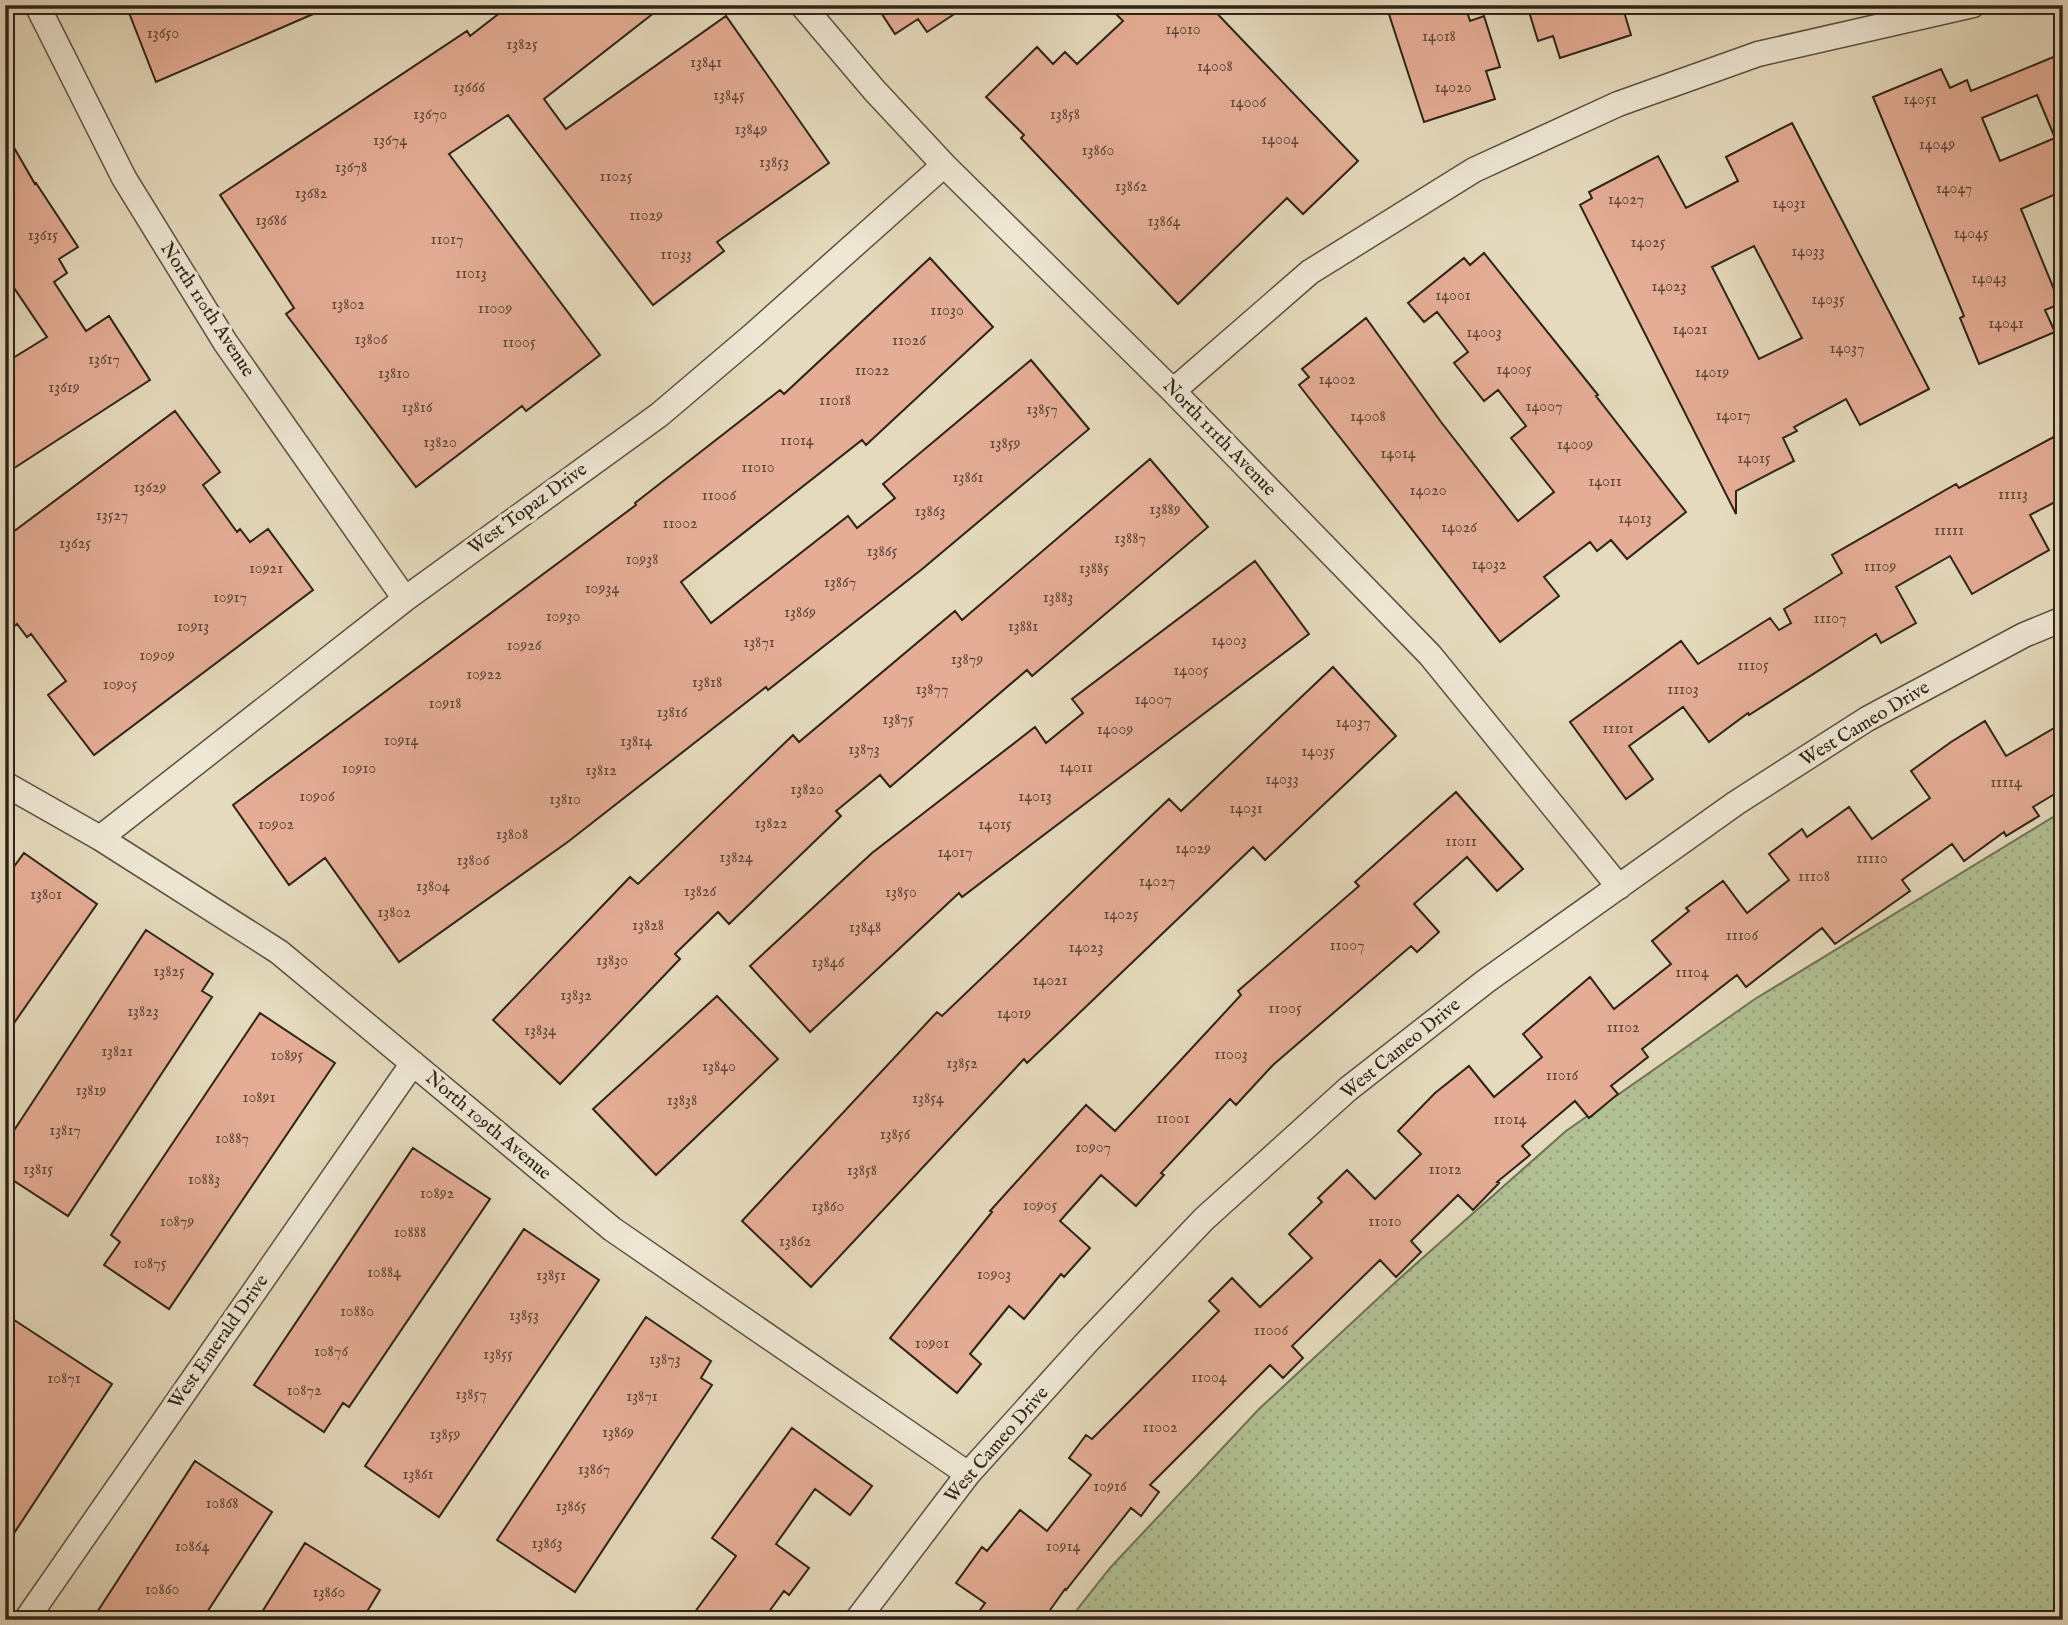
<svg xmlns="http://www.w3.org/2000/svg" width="2068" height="1625" viewBox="0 0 2068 1625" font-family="'IM FELL English',serif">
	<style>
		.grass { fill: url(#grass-dots); stroke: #707255; stroke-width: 2 }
		.building { fill: #e5ad96; stroke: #2f2317; stroke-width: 2; fill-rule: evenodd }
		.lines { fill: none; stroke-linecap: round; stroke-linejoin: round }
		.street-casing { stroke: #5c5140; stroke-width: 27 }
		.street { stroke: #eee7d4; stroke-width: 24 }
		.labels { text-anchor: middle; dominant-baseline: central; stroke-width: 7; stroke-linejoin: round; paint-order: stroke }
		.number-label { font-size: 16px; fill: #5c4637 }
		.street-label { font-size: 19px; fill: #2f2317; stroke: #eee7d4 }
	</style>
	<defs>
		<pattern id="grass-dots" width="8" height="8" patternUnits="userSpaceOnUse" patternTransform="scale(1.75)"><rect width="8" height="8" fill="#b2c093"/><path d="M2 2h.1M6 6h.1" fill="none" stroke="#99a57e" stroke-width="1.8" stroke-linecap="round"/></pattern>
	</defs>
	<rect width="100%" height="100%" fill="#e5dabd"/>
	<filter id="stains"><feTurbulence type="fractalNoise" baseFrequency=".00286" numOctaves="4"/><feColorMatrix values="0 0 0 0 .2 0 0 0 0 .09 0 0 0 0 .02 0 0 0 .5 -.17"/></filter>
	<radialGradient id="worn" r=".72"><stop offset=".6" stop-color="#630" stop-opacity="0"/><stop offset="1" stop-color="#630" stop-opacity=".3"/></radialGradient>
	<path class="grass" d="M2063 811V1620H1069L1110 1568 1259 1409 1400 1278 1566 1131 1755 999Z"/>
	<path class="building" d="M126 5H334L156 82Z
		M510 5H664L544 99 566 129 726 16 829 163 717 242 724 251 653 305 508 115 449 154 600 355 526 411 522 406 416 487 286 314 294 308 220 195 467 31 470 36Z
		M876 5H968L927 32 918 19 895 34Z
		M1107 5H1209L1358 161 1303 214 1287 198 1178 304 1021 138 1024 135 986 97 1037 47 1053 64 1065 52 1077 64 1123 21Z
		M1386 5H1465L1470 21 1484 16 1500 67 1486 71 1495 99 1424 122Z
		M1527 5H1622L1631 35 1560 58 1553 36 1538 41Z
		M2063 53V191L2021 209 2060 304 2045 310 2055 332 1979 364 1960 318 1964 316 1873 97 1941 69 1950 88 1967 80 1971 91ZM2037 95 2055 138 2000 161 1982 118Z
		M1792 123 1929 389 1860 425 1846 399 1794 427 1797 431 1783 438 1794 461 1736 491V514L1580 205 1592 198 1589 192 1658 156 1686 208 1738 181 1726 157ZM1754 246 1802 338 1759 359 1712 267Z
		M5 132 35 184 36 183 78 247 59 259 67 273 54 282 86 331 109 316 150 380 5 474V363L47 337 14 288 5 294Z
		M1484 253 1598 395 1596 396 1686 512 1627 559 1611 540 1597 551 1590 542 1544 577 1559 596 1500 642 1299 385 1309 377 1302 369 1366 318 1441 422 1518 521 1554 492 1511 438 1526 426 1498 390 1484 401 1454 363 1468 352 1437 312 1424 322 1408 303 1464 258 1470 265Z
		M930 258 993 327 866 445 862 440 681 582 711 623 848 516 857 528 895 498 883 484 1031 360 1089 429 921 570 768 690 766 687 569 841 399 962 325 858 289 885 233 805 636 505 635 503 780 390 784 394Z
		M175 411 220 472 203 485 237 532 240 529 250 542 268 529 313 590 94 755 48 695 66 681 31 634 27 637 17 624 5 633V538Z
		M2063 432V498L2030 515 2049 550 1972 594 1950 556 1896 587 1916 623 1881 643 1876 634 1749 715 1748 713 1709 742 1683 707 1629 746 1653 779 1626 799 1570 722 1681 641 1698 664 1770 618 1779 630 1791 623 1784 609 1842 573 1832 555 1956 484 1959 488Z
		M1150 459 1208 527 1032 676 1027 670 890 787 880 775 836 811 841 816 729 924 718 912 675 954 680 959 560 1084 493 1020 630 877 638 884 793 735 799 742 955 611 962 620Z
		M1255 561 1309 634 962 897 959 893 810 1032 750 966 872 853 1035 727 1046 743 1083 713 1072 699Z
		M1333 667 1396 736 1265 860 1253 847 1027 1063 1024 1059 811 1287 742 1221 937 1012 942 1016 1169 799 1181 811Z
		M1985 721 2006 756 2063 723V789L2033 807 2039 816 2006 836 2004 832 1964 861 1952 844 1902 880 1910 891 1835 944 1822 928 1746 987 1737 975 1642 1049 1648 1057 1611 1086 1618 1094 1589 1118 1575 1101 1522 1146 1530 1155 1497 1182 1499 1183 1473 1210 1458 1195 1411 1241 1421 1252 1396 1277 1380 1260 1292 1346 1303 1358 1283 1378 1270 1365 1150 1485 1159 1492 1141 1516 1131 1508 1066 1590 1065 1589 1043 1620H973L985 1603 956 1583 982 1547 987 1551 1020 1510 1047 1531 1091 1475 1069 1458 1086 1435 1092 1439 1219 1311 1209 1301 1232 1278 1260 1307 1312 1258 1289 1234 1322 1202 1318 1198 1347 1170 1375 1199 1421 1154 1398 1131 1435 1093 1469 1066 1494 1097 1542 1057 1523 1034 1590 977 1614 1009 1671 964 1652 941 1689 911 1686 908 1723 881 1747 913 1789 880 1769 854 1802 829 1807 837 1849 807 1872 839 1930 798 1911 771 1951 742Z
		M1456 792 1523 869 1497 891 1467 857 1414 904 1439 932 1417 952 1411 946 1273 1065 1236 1105 1230 1099 1161 1173 1164 1175 1136 1206 1101 1175 1060 1221 1090 1248 1064 1277 1061 1274 1024 1319 1009 1306 970 1354 981 1364 957 1393 890 1338 992 1212 990 1211 1086 1105 1115 1131 1241 995 1238 991 1359 886 1355 882Z
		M24 853 97 904 5 1036V879Z
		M146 930 213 974 202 991 212 997 68 1216 5 1175V1144Z
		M717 996 778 1059 656 1175 593 1109Z
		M260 1013 335 1063 169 1309 104 1265 120 1242 111 1235Z
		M413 1148 490 1199 349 1407 343 1403 324 1432 254 1385Z
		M524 1229 599 1280 439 1517 365 1466Z
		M5 1314 112 1384 5 1547Z
		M646 1317 711 1361 701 1378 712 1385 575 1592 497 1540Z
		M792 1428 872 1486 850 1515 815 1489 776 1544 809 1568 789 1595 784 1591 763 1620H689L736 1556 712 1538Z
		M195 1461 272 1512 202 1620H92Z
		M305 1543 380 1590 362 1620H257Z"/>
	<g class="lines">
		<g class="street-casing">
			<path id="street" d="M37 5 124 178 225 342 405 599
				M802 5 874 90 944 165 1173 391 1430 655 1619 887
				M1173 391 1310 272 1474 170 1618 104 1758 54 1973 5
				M5 784 100 838 279 952 612 1229 968 1474
				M100 838 405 599 659 415 752 336 944 165
				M26 1620 413 1063
				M857 1620 968 1474 1087 1342 1204 1219 1348 1089 1486 981 1736 803 1867 719 2024 635 2063 619"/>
		</g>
		<use href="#street" class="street"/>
	</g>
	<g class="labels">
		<g class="number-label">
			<text x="1183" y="30">14010</text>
			<text x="163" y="34">13650</text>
			<text x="1439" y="37">14018</text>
			<text x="522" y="45">13825</text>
			<text x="706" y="63">13841</text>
			<text x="1215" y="67">14008</text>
			<text x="469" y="88">13666</text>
			<text x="1453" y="88">14020</text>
			<text x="729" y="96">13845</text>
			<text x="1920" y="100">14051</text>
			<text x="1248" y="103">14006</text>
			<text x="430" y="115">13670</text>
			<text x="1065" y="115">13858</text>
			<text x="751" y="130">13849</text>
			<text x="1280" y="140">14004</text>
			<text x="390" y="141">13674</text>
			<text x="1937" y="145">14049</text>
			<text x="1098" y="151">13860</text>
			<text x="774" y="163">13853</text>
			<text x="351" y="168">13678</text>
			<text x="616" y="177">11025</text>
			<text x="1131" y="187">13862</text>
			<text x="1954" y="189">14047</text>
			<text x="311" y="194">13682</text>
			<text x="1626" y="200">14027</text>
			<text x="1789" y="204">14031</text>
			<text x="646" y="216">11029</text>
			<text x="271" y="221">13686</text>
			<text x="1164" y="222">13864</text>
			<text x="1971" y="234">14045</text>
			<text x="43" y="236">13615</text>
			<text x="447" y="240">11017</text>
			<text x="1648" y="243">14025</text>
			<text x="1808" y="252">14033</text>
			<text x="676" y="255">11033</text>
			<text x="471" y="274">11013</text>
			<text x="1989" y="279">14043</text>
			<text x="1669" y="287">14023</text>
			<text x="1453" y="296">14001</text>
			<text x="1828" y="300">14035</text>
			<text x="348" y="305">13802</text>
			<text x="495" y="309">11009</text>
			<text x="947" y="311">11030</text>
			<text x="2006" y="324">14041</text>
			<text x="1690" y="330">14021</text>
			<text x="1484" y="333">14003</text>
			<text x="371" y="340">13806</text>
			<text x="909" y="341">11026</text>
			<text x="519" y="343">11005</text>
			<text x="1847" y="349">14037</text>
			<text x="104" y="360">13617</text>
			<text x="1514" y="370">14005</text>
			<text x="872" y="371">11022</text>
			<text x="1712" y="373">14019</text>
			<text x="394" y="374">13810</text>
			<text x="1337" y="380">14002</text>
			<text x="64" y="388">13619</text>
			<text x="835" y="401">11018</text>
			<text x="1544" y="407">14007</text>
			<text x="417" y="408">13816</text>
			<text x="1042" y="410">13857</text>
			<text x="1733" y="416">14017</text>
			<text x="1368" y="417">14008</text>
			<text x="797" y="441">11014</text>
			<text x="440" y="443">13820</text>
			<text x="1005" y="444">13859</text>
			<text x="1575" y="445">14009</text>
			<text x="1398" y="454">14014</text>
			<text x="1754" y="459">14015</text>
			<text x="758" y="468">11010</text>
			<text x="968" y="478">13861</text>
			<text x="1605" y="482">14011</text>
			<text x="150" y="488">13629</text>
			<text x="1428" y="491">14020</text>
			<text x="2013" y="495">11113</text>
			<text x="719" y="496">11006</text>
			<text x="1165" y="510">13889</text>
			<text x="930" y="512">13863</text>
			<text x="112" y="516">13527</text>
			<text x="1635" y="519">14013</text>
			<text x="680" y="524">11002</text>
			<text x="1459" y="528">14026</text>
			<text x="1949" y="531">11111</text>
			<text x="1130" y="539">13887</text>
			<text x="75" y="544">13625</text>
			<text x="882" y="552">13865</text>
			<text x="642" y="560">10938</text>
			<text x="1489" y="565">14032</text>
			<text x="1880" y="567">11109</text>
			<text x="266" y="569">10921</text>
			<text x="1094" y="569">13885</text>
			<text x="840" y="583">13867</text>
			<text x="602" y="589">10934</text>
			<text x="230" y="598">10917</text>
			<text x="1058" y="598">13883</text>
			<text x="800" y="613">13869</text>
			<text x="563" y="617">10930</text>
			<text x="1830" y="619">11107</text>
			<text x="193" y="627">10913</text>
			<text x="1023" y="627">13881</text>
			<text x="1229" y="641">14003</text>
			<text x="759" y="643">13871</text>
			<text x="524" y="646">10926</text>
			<text x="157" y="656">10909</text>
			<text x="967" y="660">13879</text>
			<text x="1753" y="666">11105</text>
			<text x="1191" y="671">14005</text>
			<text x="484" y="675">10922</text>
			<text x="707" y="683">13818</text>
			<text x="120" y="685">10905</text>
			<text x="932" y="690">13877</text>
			<text x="1683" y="690">11103</text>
			<text x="1153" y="700">14007</text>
			<text x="445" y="704">10918</text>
			<text x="672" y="713">13816</text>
			<text x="898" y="720">13875</text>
			<text x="1353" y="723">14037</text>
			<text x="1618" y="729">11101</text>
			<text x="1115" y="730">14009</text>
			<text x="401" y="741">10914</text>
			<text x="636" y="742">13814</text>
			<text x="864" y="750">13873</text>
			<text x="1318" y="752">14035</text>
			<text x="1076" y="768">14011</text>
			<text x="359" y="769">10910</text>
			<text x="601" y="771">13812</text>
			<text x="1282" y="780">14033</text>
			<text x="2006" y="783">11114</text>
			<text x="807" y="790">13820</text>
			<text x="317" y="797">10906</text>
			<text x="1035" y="797">14013</text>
			<text x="565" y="800">13810</text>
			<text x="1246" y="809">14031</text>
			<text x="771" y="824">13822</text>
			<text x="276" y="825">10902</text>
			<text x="995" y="825">14015</text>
			<text x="512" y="835">13808</text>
			<text x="1461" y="842">11011</text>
			<text x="1193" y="849">14029</text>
			<text x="955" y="853">14017</text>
			<text x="736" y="858">13824</text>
			<text x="1872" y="859">11110</text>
			<text x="473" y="861">13806</text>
			<text x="1814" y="877">11108</text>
			<text x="1157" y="882">14027</text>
			<text x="433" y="887">13804</text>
			<text x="700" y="892">13826</text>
			<text x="901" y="893">13850</text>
			<text x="46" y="895">13801</text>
			<text x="394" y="913">13802</text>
			<text x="1121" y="915">14025</text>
			<text x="648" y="926">13828</text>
			<text x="865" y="928">13848</text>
			<text x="1742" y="936">11106</text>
			<text x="1347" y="946">11007</text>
			<text x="1086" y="948">14023</text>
			<text x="612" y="961">13830</text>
			<text x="828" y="963">13846</text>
			<text x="169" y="972">13825</text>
			<text x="1692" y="973">11104</text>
			<text x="1050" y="981">14021</text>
			<text x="576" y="996">13832</text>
			<text x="1285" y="1009">11005</text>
			<text x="143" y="1012">13823</text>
			<text x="1014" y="1014">14019</text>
			<text x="1623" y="1028">11102</text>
			<text x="540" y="1031">13834</text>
			<text x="117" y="1052">13821</text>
			<text x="1231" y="1055">11003</text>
			<text x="287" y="1056">10895</text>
			<text x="962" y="1064">13852</text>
			<text x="719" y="1067">13840</text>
			<text x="1562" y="1076">11016</text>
			<text x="91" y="1091">13819</text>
			<text x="259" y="1098">10891</text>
			<text x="928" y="1099">13854</text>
			<text x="682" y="1101">13838</text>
			<text x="1173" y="1119">11001</text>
			<text x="1510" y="1120">11014</text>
			<text x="65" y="1131">13817</text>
			<text x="895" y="1135">13856</text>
			<text x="232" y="1139">10887</text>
			<text x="1093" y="1148">10907</text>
			<text x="38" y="1170">13815</text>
			<text x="1445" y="1170">11012</text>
			<text x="862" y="1171">13858</text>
			<text x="204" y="1180">10883</text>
			<text x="437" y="1194">10892</text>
			<text x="1040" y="1206">10905</text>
			<text x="828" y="1207">13860</text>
			<text x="177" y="1222">10879</text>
			<text x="1385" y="1222">11010</text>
			<text x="410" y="1233">10888</text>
			<text x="795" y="1242">13862</text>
			<text x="150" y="1264">10875</text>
			<text x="384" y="1273">10884</text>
			<text x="994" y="1275">10903</text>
			<text x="551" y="1276">13851</text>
			<text x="357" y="1312">10880</text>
			<text x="524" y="1316">13853</text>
			<text x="1271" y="1331">11006</text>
			<text x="932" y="1344">10901</text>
			<text x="331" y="1352">10876</text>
			<text x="498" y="1355">13855</text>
			<text x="665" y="1360">13873</text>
			<text x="1209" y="1378">11004</text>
			<text x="64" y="1379">10871</text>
			<text x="304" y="1391">10872</text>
			<text x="471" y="1395">13857</text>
			<text x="642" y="1397">13871</text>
			<text x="1160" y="1428">11002</text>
			<text x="618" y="1433">13869</text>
			<text x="445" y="1435">13859</text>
			<text x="594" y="1470">13867</text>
			<text x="418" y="1475">13861</text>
			<text x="1110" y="1487">10916</text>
			<text x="222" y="1504">10868</text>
			<text x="571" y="1507">13865</text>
			<text x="547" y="1544">13863</text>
			<text x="192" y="1547">10864</text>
			<text x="1063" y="1547">10914</text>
			<text x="162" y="1590">10860</text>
			<text x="329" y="1593">13860</text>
		</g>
		<g class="street-label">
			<text transform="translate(207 310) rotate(57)">North 110th Avenue</text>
			<text transform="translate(1219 438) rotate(46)">North 111th Avenue</text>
			<text transform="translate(528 509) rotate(-36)">West Topaz Drive</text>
			<text transform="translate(1865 724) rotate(-31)">West Cameo Drive</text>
			<text transform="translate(1401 1049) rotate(-39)">West Cameo Drive</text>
			<text transform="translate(488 1126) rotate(40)">North 109th Avenue</text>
			<text transform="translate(219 1342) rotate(-55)">West Emerald Drive</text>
			<text transform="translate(997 1445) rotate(-49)">West Cameo Drive</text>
		</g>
	</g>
	<rect width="2068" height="1625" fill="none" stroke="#e5dabd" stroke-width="28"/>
	<rect x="7" y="7" width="2054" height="1611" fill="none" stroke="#2f2317" stroke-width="3.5"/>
	<rect x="14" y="14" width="2040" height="1597" fill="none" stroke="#2f2317" stroke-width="2"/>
	<rect width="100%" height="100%" filter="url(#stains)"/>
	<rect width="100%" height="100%" fill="url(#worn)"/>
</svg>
